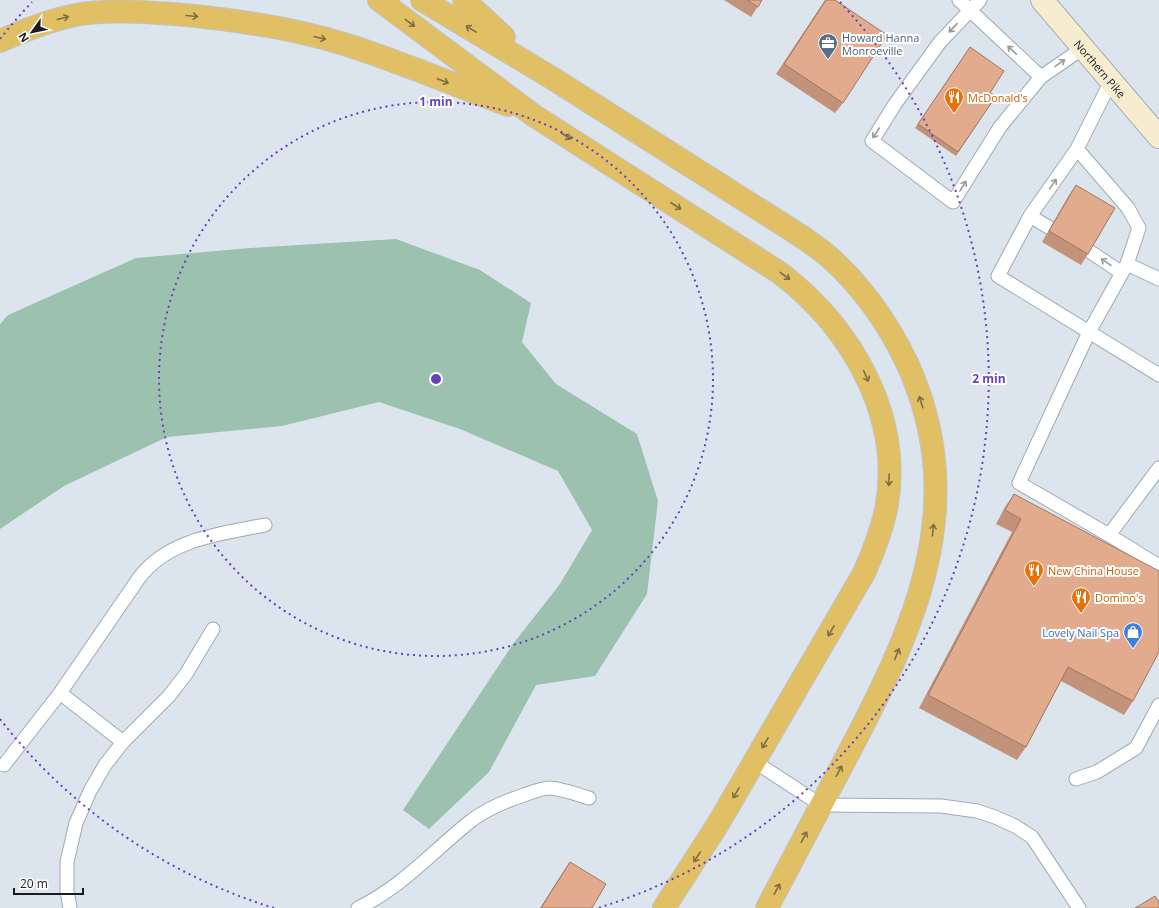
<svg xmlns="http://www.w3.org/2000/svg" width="1159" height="908" viewBox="0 0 1159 908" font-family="'Open Sans',sans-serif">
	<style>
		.green { fill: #9cc2af }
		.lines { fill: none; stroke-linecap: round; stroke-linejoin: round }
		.lane-casing { stroke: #a0a9b2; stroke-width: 15 }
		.secondary-casing { stroke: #a0a9b2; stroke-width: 24 }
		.highway-casing { stroke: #c3c4c5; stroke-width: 24 }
		.lane { stroke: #fff; stroke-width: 13 }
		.secondary { stroke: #f6ecd0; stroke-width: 22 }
		.highway { stroke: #e1bf64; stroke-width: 22 }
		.wall { fill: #c2937a }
		.building { fill: #e2ab8e; stroke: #9e7863 }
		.oneway { stroke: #7d6e42 }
		.oneway2 { stroke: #98999b }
		.ring { fill: none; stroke: #6542ba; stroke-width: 2; stroke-dasharray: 2 4 }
		.labels { text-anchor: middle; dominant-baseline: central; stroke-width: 4; stroke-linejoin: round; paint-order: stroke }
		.service-label { font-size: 11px; fill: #4e5e75; stroke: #fff; text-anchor: start }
		.street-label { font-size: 11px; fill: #191c20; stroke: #fff }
		.food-label { font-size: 11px; fill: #c56008; stroke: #fff; text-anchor: start }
		.shop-label { font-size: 11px; fill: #366cbe; stroke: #fff; text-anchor: end }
		.centre { fill: #6542ba; stroke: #fff; stroke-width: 2 }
		.ring-label { font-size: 12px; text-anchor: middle; font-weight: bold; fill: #6542ba; stroke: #fff; stroke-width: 4; stroke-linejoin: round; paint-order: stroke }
	</style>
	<rect width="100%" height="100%" fill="#dce5ee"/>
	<path class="green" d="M396 239 480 270 531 303 522 342 556 384 637 434 658 501 647 594 595 676 536 685 489 772 429 829 403 810 513 644 560 584 592 530 558 471 460 429 379 402 282 426 167 437 64 486 0 529V324L8 315 136 258 250 248Z"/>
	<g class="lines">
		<g class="lane-casing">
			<path id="lane" d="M959 0 1041 77
				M980 0 940 42 895 104 872 141 953 202 1000 127 1041 77 1083 48
				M1111 81 1077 149 1030 216 998 276 1159 375
				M1077 149 1128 208 1139 228 1127 264 1089 332 1019 483 1109 535 1159 468
				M1030 216 1050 228
				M1089 251 1122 273
				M1127 264 1159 279
				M1109 535 1159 566
				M123 742 60 693 139 578C168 539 220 534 265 525
				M755 762 821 805 941 806 977 811 995 817 1015 826 1032 837 1079 908
				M4 765 60 693
				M1076 779 1097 772 1136 748 1159 705
				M70 908 67 891V862L76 823 90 791 105 765 123 742 169 696 186 674 213 629
				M358 908C402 887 434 850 472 820 487 809 506 801 524 795 532 792 542 788 550 788 563 789 576 794 589 798"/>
		</g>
		<g class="secondary-casing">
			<g id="secondary">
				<path id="s1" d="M1042 0 1159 137"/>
			</g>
		</g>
		<g class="highway-casing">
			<path id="highway" d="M379 0 533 115 780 273C852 328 904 418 886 510 881 532 873 553 864 573L718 824 664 908
				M422 0 552 78 804 238C812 244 821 250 828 256 862 286 889 325 908 365 972 508 913 631 846 758 820 808 793 858 767 908
				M464 0 504 37
				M0 41C23 31 47 21 71 16 102 9 143 12 174 14 231 19 289 27 344 44 399 61 454 85 508 105"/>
		</g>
		<use href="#lane" class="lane"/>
		<use href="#secondary" class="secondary"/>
		<use href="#highway" class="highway"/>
	</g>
	<path class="wall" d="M724 0H762L751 17Z
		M825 0 843 103 835 113 776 74Z
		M970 47 990 93 996 96 956 156 915 128Z
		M1076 185 1088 254 1081 265 1042 242 1069 195Z
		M1014 494 1133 701 1124 715 1061 681 1026 747 1017 760 919 708 1012 532 996 524 1005 507Z
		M570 862 592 908H540L563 872Z"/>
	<path class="building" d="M747 0H762L758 7Z
		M826 0H835L887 35 843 103 784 64Z
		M970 47 1004 71 990 93 996 96 958 152 918 124Z
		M1076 185 1115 208 1088 254 1049 231Z
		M1014 494 1159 571V652L1133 701 1068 667 1026 747 928 695 1021 519 1005 510Z
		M570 862 606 884 592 908H541Z
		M1155 896 1159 902V908H1135Z"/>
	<defs><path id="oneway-shaft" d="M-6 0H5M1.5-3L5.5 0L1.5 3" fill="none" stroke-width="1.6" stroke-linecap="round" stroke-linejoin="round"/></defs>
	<g class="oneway">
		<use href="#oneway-shaft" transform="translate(192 16) rotate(5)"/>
		<use href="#oneway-shaft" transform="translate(63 18) rotate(-15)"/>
		<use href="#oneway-shaft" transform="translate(410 23) rotate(37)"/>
		<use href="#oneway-shaft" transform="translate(471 29) rotate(-149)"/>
		<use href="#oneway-shaft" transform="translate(320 38) rotate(14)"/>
		<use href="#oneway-shaft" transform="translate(443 81) rotate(21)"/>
		<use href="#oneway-shaft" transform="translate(566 136) rotate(33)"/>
		<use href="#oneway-shaft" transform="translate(676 206) rotate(33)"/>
		<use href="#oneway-shaft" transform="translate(785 276) rotate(37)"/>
		<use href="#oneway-shaft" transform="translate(866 376) rotate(66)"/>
		<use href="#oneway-shaft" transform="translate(921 402) rotate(-108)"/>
		<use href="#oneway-shaft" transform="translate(889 480) rotate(92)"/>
		<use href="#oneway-shaft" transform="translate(933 530) rotate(-84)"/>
		<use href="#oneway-shaft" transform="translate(831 631) rotate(120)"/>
		<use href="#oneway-shaft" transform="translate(897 654) rotate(-68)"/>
		<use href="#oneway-shaft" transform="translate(765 743) rotate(120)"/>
		<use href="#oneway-shaft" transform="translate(839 771) rotate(-62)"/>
		<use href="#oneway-shaft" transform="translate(736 793) rotate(120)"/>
		<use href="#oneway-shaft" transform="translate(804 837) rotate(-62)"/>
		<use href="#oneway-shaft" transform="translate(697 857) rotate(123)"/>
		<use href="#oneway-shaft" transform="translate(777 889) rotate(-62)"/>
	</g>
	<g class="oneway2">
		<use href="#oneway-shaft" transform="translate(953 28) rotate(133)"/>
		<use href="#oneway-shaft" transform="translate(1012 50) rotate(-137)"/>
		<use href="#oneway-shaft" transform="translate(1060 63) rotate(-35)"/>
		<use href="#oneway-shaft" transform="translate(876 133) rotate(123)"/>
		<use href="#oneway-shaft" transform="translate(1053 184) rotate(-55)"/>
		<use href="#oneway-shaft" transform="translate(963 186) rotate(-58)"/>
		<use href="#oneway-shaft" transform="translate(1106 262) rotate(-146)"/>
	</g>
	<g class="ring">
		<circle cx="436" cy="379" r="277"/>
		<path d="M274 908A553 553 0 0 1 0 719M0 39A553 553 0 0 1 32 2M840 2A553 553 0 0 1 598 908"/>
	</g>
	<defs>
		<g id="office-pin" transform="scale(1)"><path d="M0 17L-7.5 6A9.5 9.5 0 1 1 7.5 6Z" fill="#5c6f8a" stroke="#fff"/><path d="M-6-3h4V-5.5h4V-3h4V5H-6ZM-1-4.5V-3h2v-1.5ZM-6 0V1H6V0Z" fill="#fff"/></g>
		<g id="restaurant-pin" transform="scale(1)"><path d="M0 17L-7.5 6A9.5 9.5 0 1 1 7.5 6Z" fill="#e8710a" stroke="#fff"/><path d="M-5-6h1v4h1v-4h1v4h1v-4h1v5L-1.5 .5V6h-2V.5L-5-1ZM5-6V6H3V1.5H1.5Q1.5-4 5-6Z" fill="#fff"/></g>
		<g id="shop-pin" transform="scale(1)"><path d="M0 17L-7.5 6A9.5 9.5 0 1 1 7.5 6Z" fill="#3f7fe0" stroke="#fff"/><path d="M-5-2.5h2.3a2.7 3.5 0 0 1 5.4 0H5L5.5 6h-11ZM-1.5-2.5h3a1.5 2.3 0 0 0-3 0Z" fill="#fff"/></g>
	</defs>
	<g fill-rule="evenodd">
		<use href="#office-pin" x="828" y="43"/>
		<use href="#restaurant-pin" x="954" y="97"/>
		<use href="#restaurant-pin" x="1034" y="570"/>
		<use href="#restaurant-pin" x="1081" y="597"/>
		<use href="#shop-pin" x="1133" y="632"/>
	</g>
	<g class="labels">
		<g class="service-label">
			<text x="842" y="37">Howard Hanna<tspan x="842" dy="13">Monroeville</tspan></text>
		</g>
		<g class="street-label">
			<text stroke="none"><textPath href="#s1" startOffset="90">Northern Pike</textPath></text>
		</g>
		<g class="food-label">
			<text x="968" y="97">McDonald's</text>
			<text x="1048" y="570">New China House</text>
			<text x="1095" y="597">Domino's</text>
		</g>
		<g class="shop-label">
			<text x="1119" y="632">Lovely Nail Spa</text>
		</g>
	</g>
	<circle cx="436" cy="379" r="6" class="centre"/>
	<g class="ring-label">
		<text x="436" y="106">1 min</text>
		<text x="989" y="383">2 min</text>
	</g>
	<g transform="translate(32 32) rotate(237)" stroke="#ffffff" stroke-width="3" paint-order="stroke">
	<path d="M0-3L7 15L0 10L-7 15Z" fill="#191c20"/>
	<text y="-6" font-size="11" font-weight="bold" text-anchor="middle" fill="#191c20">N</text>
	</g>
	<path d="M14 888v6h69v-6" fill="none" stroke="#191c20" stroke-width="2"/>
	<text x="20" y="888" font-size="12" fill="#191c20" stroke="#ffffff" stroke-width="3" paint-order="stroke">20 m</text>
</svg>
